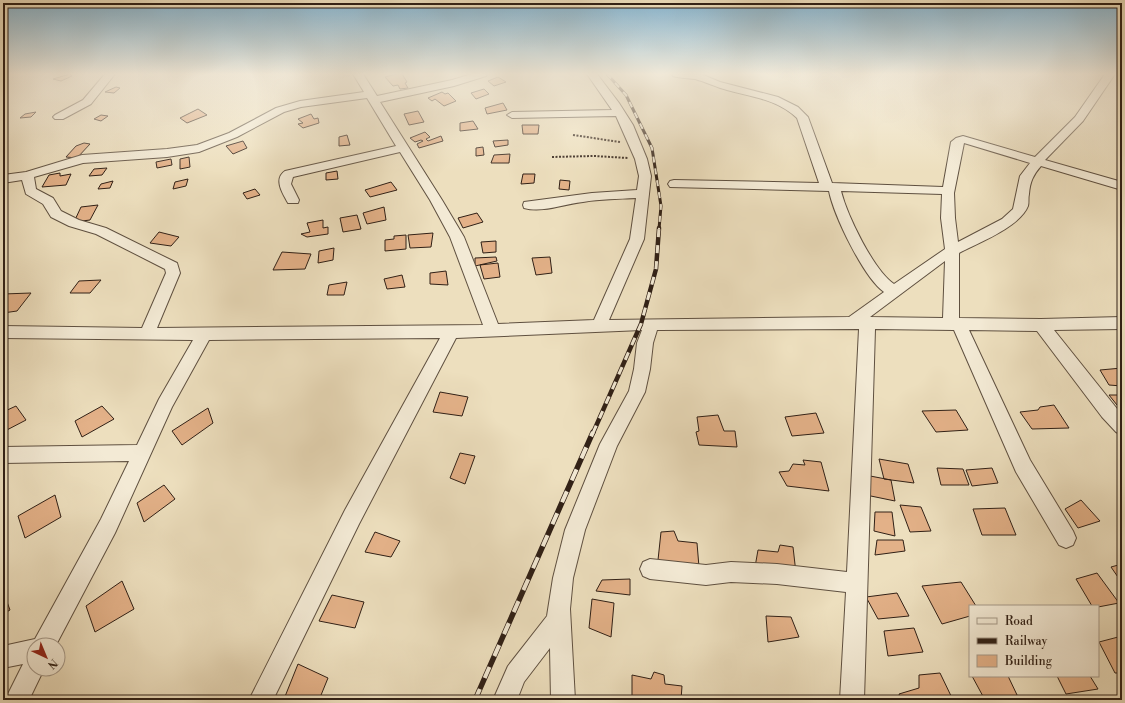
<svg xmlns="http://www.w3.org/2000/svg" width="1125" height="703" viewBox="0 0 1125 703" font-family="'Libre Bodoni',serif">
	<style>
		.building { fill: #e3b188; stroke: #302016 }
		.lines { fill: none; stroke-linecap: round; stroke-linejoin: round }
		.minor-casing { stroke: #5f5040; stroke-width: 2 }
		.path { stroke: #302016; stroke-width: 2; stroke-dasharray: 2 1.5; stroke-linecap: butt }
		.minor { fill: #f3ead5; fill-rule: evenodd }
		.rail-far2-casing { stroke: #302016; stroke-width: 3 }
		.rail-far1-casing { stroke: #302016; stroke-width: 4.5 }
		.rail-casing { stroke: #302016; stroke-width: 5.5 }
		.rail-far2 { stroke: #f3ead5; stroke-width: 2; stroke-dasharray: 6; stroke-linecap: butt }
		.rail-far1 { stroke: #f3ead5; stroke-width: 3; stroke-dasharray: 8; stroke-linecap: butt }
		.rail { stroke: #f3ead5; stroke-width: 4; stroke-dasharray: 12; stroke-linecap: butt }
	</style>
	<rect width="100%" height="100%" fill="#eddfbe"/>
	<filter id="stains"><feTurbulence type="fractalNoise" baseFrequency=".005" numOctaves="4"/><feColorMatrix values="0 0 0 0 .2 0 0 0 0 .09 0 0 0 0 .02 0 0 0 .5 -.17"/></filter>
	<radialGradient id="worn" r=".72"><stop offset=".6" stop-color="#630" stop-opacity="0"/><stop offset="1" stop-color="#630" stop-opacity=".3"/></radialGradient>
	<path class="building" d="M70 74 72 76 61 81 53 79Z
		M397 74H402L407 82 405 83 408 88 400 89 398 85 393 86 385 77Z
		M498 77 506 82 494 86 488 81Z
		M116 87 120 88 114 93 105 92Z
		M484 89 489 94 476 99 471 93Z
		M442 92 445 94 448 93 456 101 444 106 435 99 432 101 428 98Z
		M503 103 507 110 487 114 485 108Z
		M198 109 207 115 187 123 180 118Z
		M418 111 424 122 409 125 404 114Z
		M36 112 31 117 20 118 25 114Z
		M311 114 314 119 318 118 319 123 303 128 298 124 303 123 298 119Z
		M101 115 108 116 101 121 94 119Z
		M473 121 478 129 460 131V123Z
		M522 125H539L538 134H523Z
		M425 132 430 137 426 139 428 141 441 136 443 141 419 148 417 144 423 141 421 140 415 142 410 138Z
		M347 135 350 145 339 146V137Z
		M508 140V145L495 147 493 141Z
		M243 141 247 148 233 154 226 146Z
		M84 143 90 144 77 158 66 157 76 146Z
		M483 147 484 155 476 156V148Z
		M510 154 509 163H491L494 155Z
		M189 157 190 167 180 169V159Z
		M171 159 172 165 157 168 156 162Z
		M107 168 102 175 89 176 94 169Z
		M337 171 338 179 326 180V173Z
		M60 173V176L71 174 66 185 42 187 49 175Z
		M523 174H535L534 183 521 184Z
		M188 179 186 186 173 189 175 182Z
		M560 180 570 181 569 190 559 189Z
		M113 181 110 188 98 189 101 184Z
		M391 182 397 190 370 197 365 190Z
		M255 189 260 195 247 199 243 193Z
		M98 205 90 220 74 222 81 207Z
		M384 207 386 220 367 224 363 213Z
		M477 213 483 222 463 228 458 218Z
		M357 215 361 229 343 232 340 218Z
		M323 220V228L328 227V234L307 237 301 234 310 232 307 223Z
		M159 232 179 237 171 246 150 243Z
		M433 233 431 247 410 248 408 235Z
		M406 235V249L385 251V240L394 239V236Z
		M496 241V252L483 253 481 242Z
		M334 248 333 260 318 263 319 251Z
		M282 252 311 254 305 269 273 270Z
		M496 257 497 261 475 266V258Z
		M550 257 552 273 536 275 532 258Z
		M498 263 500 277 484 279 480 265Z
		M446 271 448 285 430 284V273Z
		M402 275 405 287 387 289 384 279Z
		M101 280 90 293H70L79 281Z
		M347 282 344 295H327L329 285Z
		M31 293 17 311 3 313 6 305H3V294Z
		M1122 368V386L1109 385 1100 370Z
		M440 392 468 397 462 416 433 412Z
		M1109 395H1122V407L1120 405H1117Z
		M1054 405 1069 428 1032 429 1020 412 1038 410 1040 407Z
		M16 406 26 420 3 432V412Z
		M102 406 114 419 82 437 75 421Z
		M208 408 213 423 182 445 172 431Z
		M956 410 968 430 936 432 922 411Z
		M816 413 824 433 792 436 785 417Z
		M718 415 724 431H735L737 447 699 445 696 432 699 431 697 417Z
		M460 453 475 456 465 484 450 478Z
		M879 459 908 464 914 483 884 479Z
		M803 460 821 462 829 491 787 486 779 472 789 471 793 464 805 465Z
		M937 468 963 469 969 485H941Z
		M992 468 998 483 972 486 966 470Z
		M865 475 891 480 895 501 866 495Z
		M164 485 175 499 144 522 137 503Z
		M55 495 61 517 25 538 18 516Z
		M1081 500 1100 521 1078 528 1065 509Z
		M900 505 921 507 931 531 910 532Z
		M1005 508 1016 535H982L973 509Z
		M875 512H892L895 536 874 531Z
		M674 531 678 541 697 543 699 567 658 560 661 532Z
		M375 532 400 541 391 557 365 552Z
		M877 540H903L905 551 875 555Z
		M780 545 793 547 796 573 755 567 758 550 778 552Z
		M1122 564V583L1111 567Z
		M1097 573 1119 603 1098 607 1092 606 1076 579Z
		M630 579V595L596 591 602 580Z
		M122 581 134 609 95 632 86 606Z
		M961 582 976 606H970V616L942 624 922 586Z
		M3 591 10 610 3 614Z
		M897 593 909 616 878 619 866 597Z
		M332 595 364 602 355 628 319 621Z
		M592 599 614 603 611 637 589 628Z
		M766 616 791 617 799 637 768 642Z
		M914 628 923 652 888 656 884 631Z
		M1122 636V673H1115L1099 642Z
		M298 664 328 678 319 700 284 699Z
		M654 672 664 675 665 684 682 686 681 700H632V675L651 679Z
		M940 673 953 700H901L899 694 919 688V675Z
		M972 676H1008L1018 697 1001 700H985Z
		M1057 676H1090L1098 689 1066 694Z"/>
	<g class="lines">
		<g class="minor-casing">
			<path id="minor" d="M105 74H115L91 104 63 119H55L53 117 55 115 83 100Z
				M353 74H363L377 96 452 80 472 74H487L486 76 454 86 380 102 442 200 464 237 498 324 594 320 630 239 636 198C618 199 600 199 583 202 564 204 543 213 524 208L523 205 524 202 592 193 637 190 639 176 635 159 616 116 512 118 507 115 512 112 612 110 587 74H597L619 103 633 125 647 159 651 176 644 239 609 320 849 317 884 292C864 278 834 216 829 191L670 187 668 184 670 181 674 180 819 183 797 118C777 99 752 97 727 90 716 87 706 82 695 79 688 78 680 78 673 76L672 74 703 75 720 82 778 97 798 107 808 117 832 183 943 187 951 142 956 138 963 136 1035 157 1075 117 1105 74H1115L1083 121 1045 160 1122 182V190L1041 166C1033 175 1030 182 1029 194 1028 198 1029 202 1028 206 1020 227 978 243 959 253V318L1041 319 1122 317V329L1054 330 1122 415V435L1116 432 1102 417 1037 331 969 330 1030 460 1073 531 1076 538 1073 545 1066 548 1059 545 1016 472 954 330 875 329 864 700H840L846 592 777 584 731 582 706 585 650 579 643 576 640 569 643 562 650 559 706 565 731 562 777 564 847 572 859 329 657 330 653 343 650 369 645 392 617 446 585 530 573 578 570 609 575 700H551L550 648 524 682 517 700H493L508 666 547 616 553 578 565 530 600 444 629 391 634 369 637 343 642 330 456 338 359 524 273 700H249L345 510 440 338 209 340 172 407 115 533 56 645H34V669H44L29 700H5L23 664 3 668V646L35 639 101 519 129 461 3 463V447L137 445 159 399 193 340 3 338V326L142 328 166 273 165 269 96 234 69 226 51 217 43 204 26 194 22 180 3 183V175L26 172 82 155 167 149 197 145 229 133 276 108 300 101 364 92ZM367 98 396 146 285 171C273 179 283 194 288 203H298L299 200 291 184 293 177 400 152 430 200 450 237 483 325 157 328 180 273 177 263 106 228 79 220 61 211 53 198 36 189 34 177 83 163 167 157 199 152 237 137 284 112 301 107ZM964 143 1030 163 1020 176 1013 209 1002 219 958 242 955 218 954 193ZM841 191 942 194 941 218 945 249 894 284C874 271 847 215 841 191ZM945 261 943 318 870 317Z"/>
		</g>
		<path class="path" d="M573 135 620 142
			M552 157 594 156 628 158"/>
		<use href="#minor" class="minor"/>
		<g class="rail-far2-casing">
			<path id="rail-far2" d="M607 74 626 95 652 148 661 206 659 229"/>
		</g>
		<g class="rail-far1-casing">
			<path id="rail-far1" d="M593 433 641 324 656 269 659 228"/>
		</g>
		<g class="rail-casing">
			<path id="rail" d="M475 700 593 432"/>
		</g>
		<use href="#rail-far2" class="rail-far2"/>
		<use href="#rail-far1" class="rail-far1"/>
		<use href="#rail" class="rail"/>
	</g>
	<linearGradient id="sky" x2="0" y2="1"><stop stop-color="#88b7d3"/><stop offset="0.43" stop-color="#f7f1e2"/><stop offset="1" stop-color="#f7f1e2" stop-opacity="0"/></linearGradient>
	<rect width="1125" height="172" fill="url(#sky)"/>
	<rect width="1125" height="703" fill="none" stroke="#eddfbe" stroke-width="16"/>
	<rect x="4" y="4" width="1117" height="695" fill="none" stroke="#302016" stroke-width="2"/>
	<rect x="8" y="8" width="1109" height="687" fill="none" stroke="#302016"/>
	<rect x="969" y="605" width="130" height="72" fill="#f3ead5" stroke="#a59989"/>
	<rect x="977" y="618" width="20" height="6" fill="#f3ead5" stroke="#a59989"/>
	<text x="1005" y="625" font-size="12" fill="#302016">Road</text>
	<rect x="977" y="638" width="20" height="6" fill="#302016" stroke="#a59989"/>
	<text x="1005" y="645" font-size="12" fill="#302016">Railway</text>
	<rect x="977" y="655" width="20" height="12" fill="#e3b188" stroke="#a59989"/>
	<text x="1005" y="665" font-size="12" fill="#302016">Building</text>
	<g transform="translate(46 657) rotate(136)"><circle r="19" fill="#f3ead5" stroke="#a59989"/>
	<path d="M0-3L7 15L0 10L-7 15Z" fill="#8f2418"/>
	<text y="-6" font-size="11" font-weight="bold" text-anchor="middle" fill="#302016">N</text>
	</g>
	<rect width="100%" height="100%" filter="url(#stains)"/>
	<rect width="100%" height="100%" fill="url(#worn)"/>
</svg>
